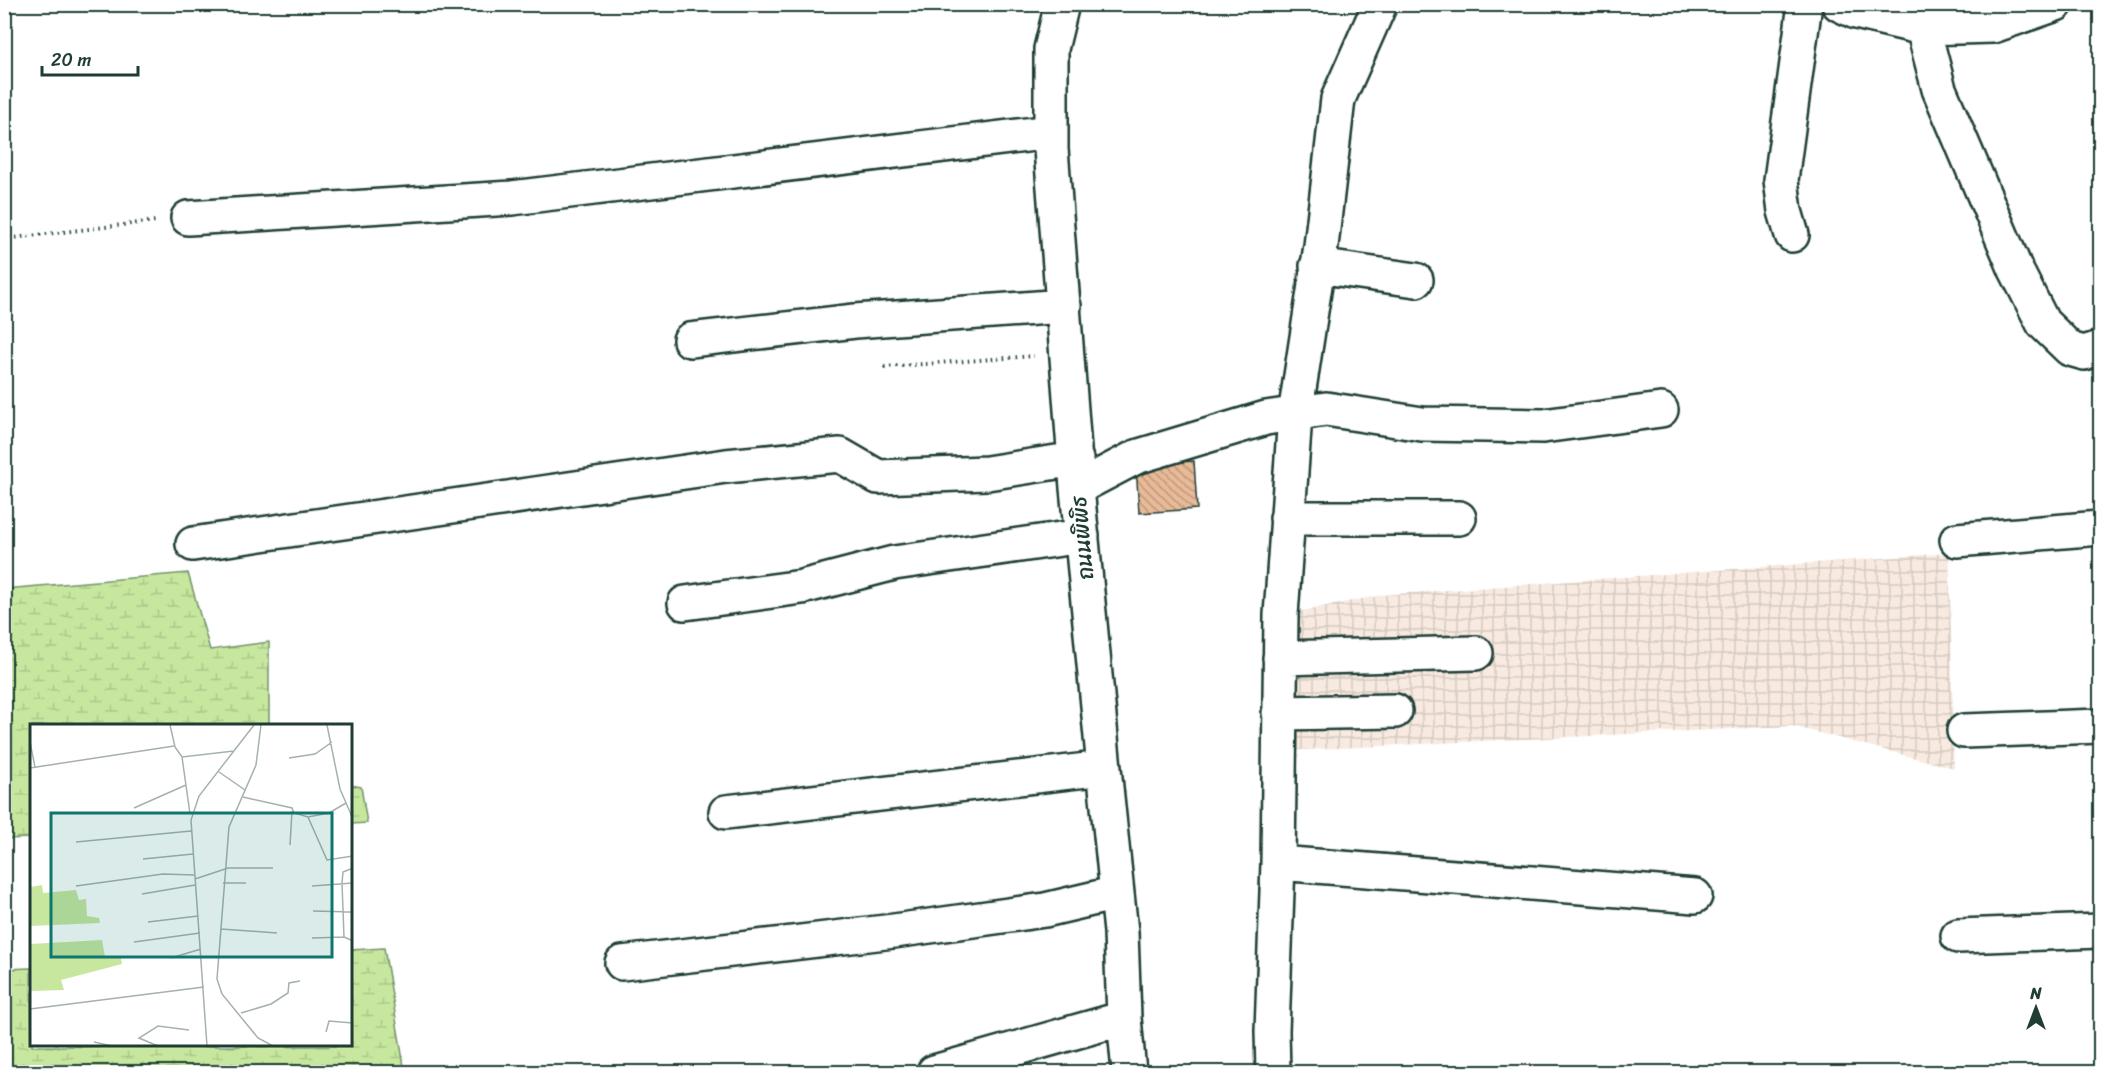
<svg xmlns="http://www.w3.org/2000/svg" width="2105" height="1077" viewBox="0 0 2105 1077" font-family="Sriracha,'Playpen Sans Thai',sans-serif">
	<style>
		.industrial { fill: url(#industrial-grid) }
		.wetland { fill: url(#wetland-marsh); stroke: #73926a; stroke-width: 1.5 }
		.building { fill: url(#building-back-hatch); stroke: #1f3d34; stroke-width: 1.5 }
		.lines { fill: none; stroke-linecap: round; stroke-linejoin: round }
		.minor-casing { stroke: #1f3d34; stroke-width: 38 }
		.path { stroke: #1f3d34; stroke-width: 4; stroke-dasharray: 1.5 4.5; stroke-linecap: butt }
		.minor { stroke: #fff; stroke-width: 33 }
		.labels { text-anchor: middle; dominant-baseline: central; stroke-width: 6; stroke-linejoin: round; paint-order: stroke }
		.street-label { font-size: 22px; fill: #1f3d34; stroke: #fff }
		.inset-road { fill: none; stroke: #a5b1ae; stroke-width: 1.5 }
		.view { fill: #0f766e; fill-opacity: 0.15; stroke: #0f766e; stroke-width: 3 }
		.inset-edge { fill: none; stroke: #1f3d34; stroke-width: 3 }
	</style>
	<defs>
		<pattern id="industrial-grid" width="8" height="8" patternUnits="userSpaceOnUse" patternTransform="scale(1.5)"><rect width="8" height="8" fill="#f8eae0"/><path d="M0 4h8M4 0v8" fill="none" stroke="#d4cac1"/></pattern>
		<pattern id="wetland-marsh" width="20" height="14" patternUnits="userSpaceOnUse" patternTransform="scale(1.5)"><rect width="20" height="14" fill="#c7e79f"/><path d="M1 5h8M5 5V1M11 12h8M15 12V8" fill="none" stroke="#aac78a"/></pattern>
		<pattern id="building-back-hatch" width="6" height="6" patternUnits="userSpaceOnUse" patternTransform="scale(1.5)"><rect width="6" height="6" fill="#e8ba98"/><path d="M-1 5l2 2M0 0l6 6M5-1l2 2" fill="none" stroke="#bb987d"/></pattern>
	</defs>
	<rect width="100%" height="100%" fill="#fff"/>
	<filter id="ink" filterUnits="userSpaceOnUse"><feTurbulence type="fractalNoise" baseFrequency=".0167" numOctaves="2"/><feDisplacementMap in="SourceGraphic" scale="12" xChannelSelector="R" yChannelSelector="G"/><feConvolveMatrix kernelMatrix="1 2 1 2 8 2 1 2 1" color-interpolation-filters="sRGB"/></filter>
	<g filter="url(#ink)">
		<path class="industrial" d="M1949 553 1954 768 1792 726 1279 751 1281 615 1382 595Z"/>
		<path class="wetland" d="M188 573 210 650 269 642V726H32L31 838 5 839V589Z
			M351 785 361 787 367 823 351 824Z
			M384 948 405 1072H5V969L31 968 32 1046H351V950Z"/>
		<path class="building" d="M1194 461 1197 509 1139 513 1136 465Z"/>
		<g class="lines">
			<g class="minor-casing">
				<path id="minor" d="M1062 4 1051 49V149L1077 488 1104 768 1121 932 1124 1018 1129 1072
					M1839 4 1856 12 1923 28 1993 26 2056 4
					M1923 28 1939 89 2016 270 2043 323 2070 349 2084 353 2100 348
					M188 218 512 198 1051 132
					M1792 235 1785 211 1781 180 1805 4
					M1317 266 1416 280
					M690 340 855 321 1064 306
					M1077 488 1136 457 1266 418 1326 409 1422 424 1543 426 1661 410
					M1287 518H1459
					M1957 540 2100 528
					M193 544 726 466 840 455 878 477 987 473 1076 459
					M685 603 802 587 894 563 1082 536
					M1280 658 1476 653
					M1279 713 1395 711
					M1964 731 2100 726
					M726 812 1104 768
					M1278 863 1695 896
					M1958 936 2100 931
					M622 963 894 931 1045 910 1117 893
					M934 1072 1124 1018
					M1273 1072 1272 1031 1278 863 1281 615 1295 415 1321 246 1338 99 1380 4"/>
			</g>
			<path class="path" d="M4 239 156 221
				M884 367 1034 356"/>
			<use href="#minor" class="minor"/>
		</g>
	</g>
	<g class="labels">
		<g class="street-label">
			<text transform="translate(1082 538) rotate(-95)">ถนนพิพิธ</text>
		</g>
	</g>
	<g transform="translate(30 724)">
		<rect width="322" height="322" fill="#fff"/>
		<path d="M12 161 13 169 46 166 49 176 56 175 57 192 69 194 70 199 0 202V163ZM72 216 75 233 91 234 92 240 31 256 34 266 0 267V220Z" fill="#c7e79f"/>
		<path class="inset-road" d="M140 1 145 23 152 33 204 27M231 1 226 41 199 103 187 255 192 270 228 314 243 322M297 1 310 65 323 95M0 18 5 43M152 33 160 90M259 34 285 30 302 18M0 44 144 22M189 48 215 66M213 73 262 84 264 89 278 93 299 89 316 79M104 84 156 61M278 93 297 136 323 132M46 118 161 107M260 121 262 87M113 135 163 130M323 144 313 148 312 159 314 213 323 217M165 155 198 144H243M193 159H216M46 162 133 150 164 151M282 162 323 159M112 170 165 161M283 187 323 188M118 198 168 192M191 205 247 209M282 214 314 213M104 218 170 209M141 234 171 225M0 285 174 263M211 289 241 280 258 269 259 259 270 257M296 308 299 297 323 299M64 318 82 322M128 322 109 314 128 302 159 306M177 322 161 96 169 72 224 1"/>
		<path class="view" d="M21 89H302V233H21Z"/>
		<rect width="322" height="322" class="inset-edge"/>
	</g>
	<rect width="2105" height="1077" fill="none" stroke="#fff" stroke-width="24"/>
	<rect x="12" y="12" width="2081" height="1053" fill="none" stroke="#1f3d34" stroke-width="2" filter="url(#ink)"/>
	<g transform="translate(2036 1008)" stroke="#ffffff" stroke-width="4.5" paint-order="stroke">
	<path d="M0-4.5L10 22L0 15L-10 22Z" fill="#1f3d34"/>
	<text y="-9" font-size="16" font-weight="bold" text-anchor="middle" fill="#1f3d34">N</text>
	</g>
	<path d="M42 66v9h96v-9" fill="none" stroke="#1f3d34" stroke-width="3"/>
	<text x="51" y="66" font-size="18" fill="#1f3d34" stroke="#ffffff" stroke-width="4.5" paint-order="stroke">20 m</text>
</svg>
